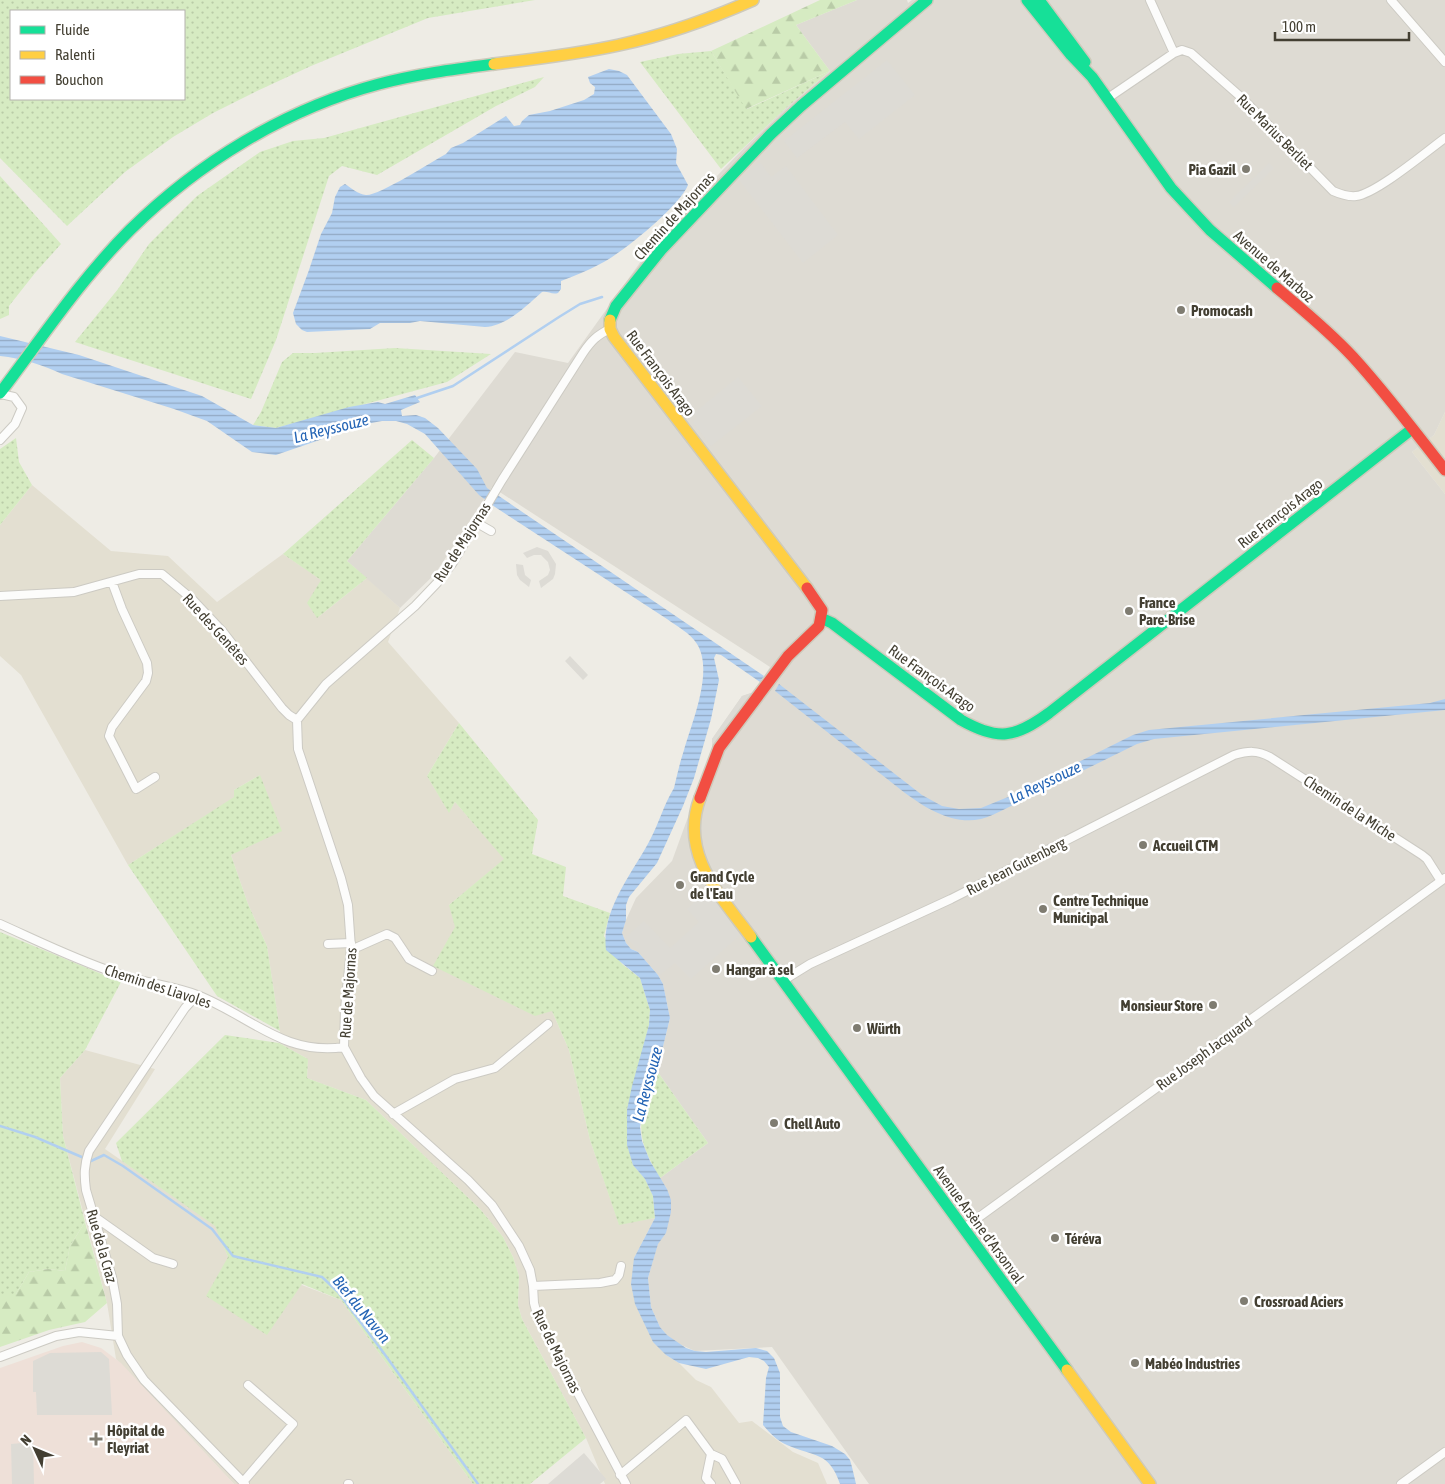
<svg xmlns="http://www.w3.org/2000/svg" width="1445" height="1484" viewBox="0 0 1445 1484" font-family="'Asap Condensed',sans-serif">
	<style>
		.residential { fill: #e3dfd1 }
		.industrial { fill: #dedbd3 }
		.medical { fill: #eee0d8 }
		.grass { fill: url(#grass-dots); fill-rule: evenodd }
		.forest { fill: url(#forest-firs) }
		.parking { fill: #dddbd5 }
		.water { fill: url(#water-rules) }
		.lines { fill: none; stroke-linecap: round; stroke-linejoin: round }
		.stream { stroke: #b1cff0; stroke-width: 2.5 }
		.street-casing { stroke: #cccac3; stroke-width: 10 }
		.fast-casing { stroke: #cecabb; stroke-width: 14 }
		.slow-casing { stroke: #cecabb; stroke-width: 14 }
		.jam-casing { stroke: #cecabb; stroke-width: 14 }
		.street { stroke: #fcfcfb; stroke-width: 8 }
		.fast { stroke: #16e098; stroke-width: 11 }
		.slow { stroke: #ffcf43; stroke-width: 11 }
		.jam { stroke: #f24e42; stroke-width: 11 }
		.poi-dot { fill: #7f7c71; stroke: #fff; stroke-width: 2 }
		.labels { text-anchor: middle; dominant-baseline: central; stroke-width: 5; stroke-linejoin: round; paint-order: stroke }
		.street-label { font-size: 15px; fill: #433f32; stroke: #fff }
		.poi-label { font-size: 15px; font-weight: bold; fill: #433f32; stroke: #fff; text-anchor: start }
		.water-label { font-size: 16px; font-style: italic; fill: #2565b5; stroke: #fff }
	</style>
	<defs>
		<pattern id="grass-dots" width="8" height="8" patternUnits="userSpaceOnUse" patternTransform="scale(1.25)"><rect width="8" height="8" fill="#d6ebc2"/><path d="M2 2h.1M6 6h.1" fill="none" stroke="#b9cba7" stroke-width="1.8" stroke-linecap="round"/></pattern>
		<pattern id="forest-firs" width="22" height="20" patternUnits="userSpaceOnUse" patternTransform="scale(1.25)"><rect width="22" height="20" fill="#d6ebc2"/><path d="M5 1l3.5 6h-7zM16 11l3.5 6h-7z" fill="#b9cba7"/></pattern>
		<pattern id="water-rules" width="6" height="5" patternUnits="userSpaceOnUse" patternTransform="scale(1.25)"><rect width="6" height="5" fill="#b1cff0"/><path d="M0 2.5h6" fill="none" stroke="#92a9c3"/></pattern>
	</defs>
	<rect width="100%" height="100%" fill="#eeece5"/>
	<path class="residential" d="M1445 412V494L1412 452 1434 435Z
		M32 485 111 551 168 556 217 602 283 554 322 580 317 618 367 578 400 608 388 642 459 723 427 776 449 812 455 802 505 859 449 905 552 1011 569 1050 590 1140 619 1224 655 1218 634 1258 666 1355 679 1363 696 1380 711 1387 739 1423 752 1421 793 1452 818 1463 827 1484H605L586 1438 522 1319 518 1305 519 1276 513 1257 503 1237 480 1209 366 1100 307 1078 308 1059 279 1043 280 1031 267 946 248 904 231 855 260 775 234 790 235 797 128 865 21 675 0 656V525Z
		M85 1050 155 1069 105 1149 216 1226 228 1257 341 1300 473 1484H234L116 1359 107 1303 63 1136 60 1078Z"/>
	<path class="industrial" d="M857 0H907L908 3 912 0H1445V412L1434 435 1412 452 1445 494V1484H869L772 1347 695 1351 677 1343 667 1335 660 1327 651 1307 648 1278 658 1243 666 1233 667 1189 660 1178 708 1143 657 1071 670 1018 663 984 658 975 638 952 631 949 626 943 622 933 626 920 636 898 672 861 712 751V739L742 696 754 692 770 667 492 487 435 574 400 608 347 561 434 458 515 352 568 363 659 236 745 147 787 107 830 71 796 25Z"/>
	<path class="medical" d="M82 1342 101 1348 121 1363 234 1484H0V1368L63 1346Z"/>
	<path class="grass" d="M0 0H535L428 18 311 66 257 91 213 113 173 137 125 172 67 226 0 158ZM11 11H184V99H11Z
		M711 51 747 109 830 71 787 107 721 169 640 62 678 54Z
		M544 77 535 87 496 106 377 175 342 166 329 176 276 340 251 399 75 342 118 289 149 244 197 196 260 152 293 141 324 138Z
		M0 176 61 244 35 273 9 306V315L0 319Z
		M395 348 491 354 447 382 276 428 253 425 261 412 282 362 293 353H315Z
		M16 438 19 462 32 485 0 525V449Z
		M412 440 434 458 347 561 367 578 317 618 307 603 321 580 283 554Z
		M459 723 538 820 532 854 566 867 563 896 610 913 604 936 622 964 640 978 650 1010 649 1025 627 1110V1144L633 1165 645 1179 653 1196 655 1218 619 1225 590 1140 569 1050 552 1011 535 1016 433 966 455 927 449 905 504 859 455 802 449 813 427 776Z
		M260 775 282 831 231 855 248 904 267 946 280 1031 217 996 128 865 234 797V790Z
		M0 932 121 982 85 1050 60 1078 63 1136 85 1222 70 1246 65 1271 48 1269 29 1272 16 1294H0Z
		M225 1035 279 1043 308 1059 307 1078 366 1100 480 1209 503 1237 513 1257 519 1276 518 1305 522 1319 586 1438 530 1484H473L341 1300 302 1284 267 1335 206 1296 228 1257 215 1226 122 1161 116 1143Z
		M657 1071 708 1143 660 1178C632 1132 639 1119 657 1071Z"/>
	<path class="forest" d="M820 0H857L796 25 830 71 746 109 711 51Z
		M85 1222 107 1303 85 1322 49 1330 0 1347V1294H16L29 1272 48 1269 65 1271 70 1246Z"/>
	<path class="parking" d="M887 60 915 95 859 139 845 122 797 158 784 141Z
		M760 162 771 177 786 166 838 235 803 263 739 180Z
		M1269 163 1274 168 1234 207 1229 202Z
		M738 377 762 406 711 446 693 422 697 418 694 413Z
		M537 547 548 551 556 564 555 574 553 579 541 588 539 581 548 575 550 570 548 562 541 555H534L527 558 523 553Z
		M516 564 523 565 525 575 531 580 529 587 520 580 517 575Z
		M570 656 588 675 583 680 565 661Z
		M754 692 712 751V739L742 696Z
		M708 890 740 935 691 979 675 963 660 975 626 937 644 921 670 948 699 922 687 909Z
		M101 1352 109 1359 112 1415H37L36 1392H33V1361L50 1353Z
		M33 1442 34 1484H12L11 1444Z
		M584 1453 606 1479 600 1484H548Z"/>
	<path class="water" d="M609 69 619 71 627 75 671 134 677 149 676 163 688 185C680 206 621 254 600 264 587 271 574 276 561 281V289L558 293C552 295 548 291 542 292 526 306 507 326 485 327L420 321 410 323H380L370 329 307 332 302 330 296 324 293 313 309 270 321 234 332 213 335 197 340 187 345 184C351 188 358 194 366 195 379 196 431 162 446 154L451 148 463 143 506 116 514 126 520 125 522 121 529 115 550 111 584 100 594 94 595 87 590 83 588 77Z
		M0 336 79 355 202 396 253 425 276 428 349 407 378 402 385 404 415 395 420 402 401 410 402 416 416 415 425 418 438 428 477 469 487 488 764 676 760 682 721 655 716 654 714 658 719 680 711 719 694 778 683 806 657 863 629 897 626 905V920L622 933 626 943 631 949 638 952 658 975 663 984 670 1018 657 1071 643 1111 640 1127 642 1141 650 1161 667 1189 671 1200V1212L666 1233 658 1244 648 1278 651 1307 660 1327 667 1335 686 1348 695 1351 706 1352 756 1348 767 1351 774 1358 780 1373V1417L783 1426 791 1432 832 1446 845 1454 850 1460 852 1467 856 1484H840C829 1451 814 1457 787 1445 777 1441 770 1433 763 1425L766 1378 769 1367 764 1361 758 1358 749 1357 706 1369 679 1363 666 1355 653 1342 635 1304 631 1284 634 1258 655 1218 653 1196 645 1179 633 1165 627 1145V1110L632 1086 649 1025 650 1010 640 978 606 950C601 910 632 874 650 840 659 823 664 804 674 788 677 775 680 762 684 750 692 722 714 671 697 644 690 633 678 627 667 619L495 507 479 495 425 434 407 424 396 421H382L366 424 276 455 252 452 207 421 174 409 62 374C43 365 22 358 0 356Z
		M779 684 922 795 942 806 959 809 981 808 1008 797 1133 735 1149 730 1430 703 1445 699V710L1154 739 1137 744 1003 810C996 813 989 817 981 819 953 825 927 809 905 793L775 691Z"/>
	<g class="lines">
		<path class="stream" d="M414 399 453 386 559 317 580 304 602 297
			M0 1126 35 1137 91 1161 104 1155 123 1166 212 1229 233 1256 322 1277 338 1292 383 1352 478 1484"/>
		<g class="street-casing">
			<path id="street" d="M1150 0 1174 53
				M1391 0 1445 62
				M1108 98 1174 53 1182 50 1191 53 1242 98 1333 191C1340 194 1348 197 1356 196 1376 194 1427 151 1445 138
				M610 329C597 335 591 341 583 353L502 480 452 564 437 583 415 606 326 684 297 720 298 749 341 878 348 905 351 948 345 1009 344 1047 361 1078 374 1096 468 1180 492 1205 519 1246 530 1270 533 1286 534 1303 538 1318 626 1484
				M0 394 14 397 22 408 15 424 0 440
				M477 523 491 531
				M112 582 122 609 147 663 148 673 146 681 112 727 109 736 136 789 155 777
				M0 596 74 592 139 574H162L192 599 223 632 282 708 289 715 297 720
				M0 924C38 941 76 960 116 973 142 983 171 985 197 995 249 1015 283 1056 344 1047
				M328 944 351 943
				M351 950 387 934 395 938 409 959 432 971
				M784 980 810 964 951 899 1234 755C1248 751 1257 750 1270 757L1422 855 1427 859 1441 881
				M197 995 185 1008 89 1151C84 1165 84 1175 86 1190L112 1277 117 1304 118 1336 127 1355 144 1380 245 1484
				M393 1114 455 1079 495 1068 548 1024
				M95 1217 153 1258 173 1264
				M964 1228 1445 878
				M533 1286 600 1283 615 1280 619 1275 621 1266
				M0 1357 56 1336 79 1332 118 1336
				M711 1454 722 1459 736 1484
				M620 1475 686 1420 711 1454 706 1478 711 1484
				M243 1482 293 1424 248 1385
				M348 1484H349
				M1401 1484 1445 1452"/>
		</g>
		<g class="fast-casing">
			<path id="fast" d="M1027 0 1071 55 1092 77 1171 188 1210 230 1277 288
				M1039 0 1085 62
				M610 320 616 306 661 250 771 134 801 106 927 0
				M0 393C42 338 81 279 130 230 198 163 285 109 379 84 417 74 456 69 494 64
				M821 618 832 623 961 720C998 741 1015 738 1049 713L1412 429
				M751 937 1067 1370"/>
		</g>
		<g class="slow-casing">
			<path id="slow" d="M494 64C536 59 578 54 619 45 665 35 710 19 753 0
				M610 320V329L614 337 807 588
				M700 798C679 854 720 895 751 937
				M1067 1370 1150 1484"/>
		</g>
		<g class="jam-casing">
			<path id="jam" d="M1277 288C1303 310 1330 332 1353 357 1386 393 1415 432 1445 470
				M700 798 719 748 788 656 819 626 822 610 807 588"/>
		</g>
		<use href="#street" class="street"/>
		<use href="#fast" class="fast"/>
		<use href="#slow" class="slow"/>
		<use href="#jam" class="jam"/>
	</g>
	<g class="poi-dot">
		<circle cx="1246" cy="169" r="5"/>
		<circle cx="1181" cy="310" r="5"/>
		<circle cx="1129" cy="611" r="5"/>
		<circle cx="1143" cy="845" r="5"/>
		<circle cx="680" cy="885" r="5"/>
		<circle cx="1043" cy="909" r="5"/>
		<circle cx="716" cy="969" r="5"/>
		<circle cx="1213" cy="1005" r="5"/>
		<circle cx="857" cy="1028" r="5"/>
		<circle cx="774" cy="1123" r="5"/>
		<circle cx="1055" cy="1238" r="5"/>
		<circle cx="1244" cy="1301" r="5"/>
		<circle cx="1135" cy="1363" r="5"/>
		<path d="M93.5 1431.5h5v5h5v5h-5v5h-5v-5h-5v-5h5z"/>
	</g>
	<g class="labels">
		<g class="street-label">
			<text transform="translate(1275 132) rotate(45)">Rue Marius Berliet</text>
			<text transform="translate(674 216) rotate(-48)">Chemin de Majornas</text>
			<text transform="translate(1274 266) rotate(41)">Avenue de Marboz</text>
			<text transform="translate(661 373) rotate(53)">Rue François Arago</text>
			<text transform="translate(1280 513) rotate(-38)">Rue François Arago</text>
			<text transform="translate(462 542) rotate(-57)">Rue de Majornas</text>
			<text transform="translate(216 629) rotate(48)">Rue des Genêtes</text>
			<text transform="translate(932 678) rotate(36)">Rue François Arago</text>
			<text transform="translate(1350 808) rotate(33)">Chemin de la Miche</text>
			<text transform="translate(1016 866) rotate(-27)">Rue Jean Gutenberg</text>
			<text transform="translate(158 986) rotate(18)">Chemin des Liavoles</text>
			<text transform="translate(348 993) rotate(-86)">Rue de Majornas</text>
			<text transform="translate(1204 1053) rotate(-36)">Rue Joseph Jacquard</text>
			<text transform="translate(979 1224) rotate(54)">Avenue Arsène d'Arsonval</text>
			<text transform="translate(102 1246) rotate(74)">Rue de la Craz</text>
			<text transform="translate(557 1351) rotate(64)">Rue de Majornas</text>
		</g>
		<g class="poi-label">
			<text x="1236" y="169" text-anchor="end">Pia Gazil</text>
			<text x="1191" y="310">Promocash</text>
			<text x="1139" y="602">France<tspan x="1139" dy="17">Pare-Brise</tspan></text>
			<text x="1153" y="845">Accueil CTM</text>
			<text x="690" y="876">Grand Cycle<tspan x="690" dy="17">de l'Eau</tspan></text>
			<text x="1053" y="900">Centre Technique<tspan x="1053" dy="17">Municipal</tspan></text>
			<text x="726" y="969">Hangar à sel</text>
			<text x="1203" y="1005" text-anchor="end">Monsieur Store</text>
			<text x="867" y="1028">Würth</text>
			<text x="784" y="1123">Chell Auto</text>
			<text x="1065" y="1238">Téréva</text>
			<text x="1254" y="1301">Crossroad Aciers</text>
			<text x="1145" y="1363">Mabéo Industries</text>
			<text x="107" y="1430">Hôpital de<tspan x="107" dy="17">Fleyriat</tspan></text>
		</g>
		<g class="water-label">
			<text transform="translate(331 428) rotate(-14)">La Reyssouze</text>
			<text transform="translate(1045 782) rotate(-26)">La Reyssouze</text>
			<text transform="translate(647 1084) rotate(-75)">La Reyssouze</text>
			<text transform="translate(362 1309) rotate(51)">Bief du Navon</text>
		</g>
	</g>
	<rect x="10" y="10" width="175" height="90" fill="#ffffff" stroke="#b4b2ad"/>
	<rect x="20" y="26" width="25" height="8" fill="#16e098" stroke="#b4b2ad"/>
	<text x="55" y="35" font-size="15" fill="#433f32">Fluide</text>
	<rect x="20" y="51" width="25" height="8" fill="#ffcf43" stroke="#b4b2ad"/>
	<text x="55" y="60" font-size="15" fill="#433f32">Ralenti</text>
	<rect x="20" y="76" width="25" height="8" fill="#f24e42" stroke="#b4b2ad"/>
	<text x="55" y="85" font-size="15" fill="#433f32">Bouchon</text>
	<g transform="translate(35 1449) rotate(314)" stroke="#ffffff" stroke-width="4" paint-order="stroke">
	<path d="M0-4L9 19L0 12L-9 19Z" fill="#433f32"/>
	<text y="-8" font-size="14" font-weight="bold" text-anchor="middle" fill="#433f32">N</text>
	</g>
	<path d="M1275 32v8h134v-8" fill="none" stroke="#433f32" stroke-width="2.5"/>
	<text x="1282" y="32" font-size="15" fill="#433f32" stroke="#ffffff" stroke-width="4" paint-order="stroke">100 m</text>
</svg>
